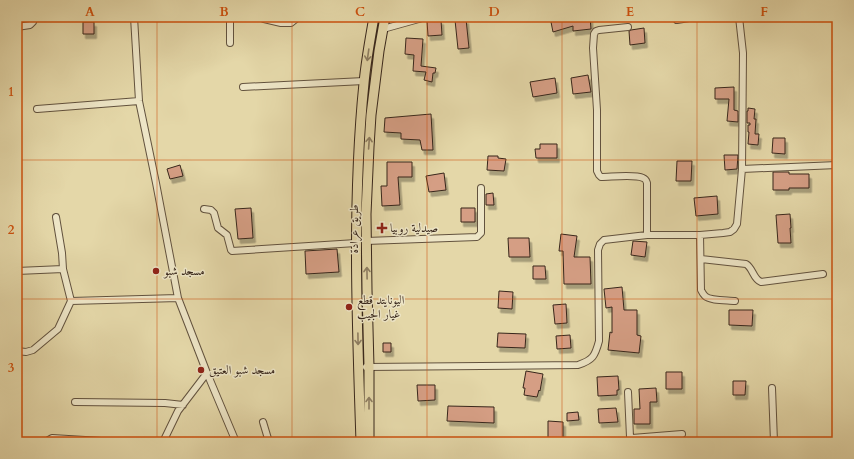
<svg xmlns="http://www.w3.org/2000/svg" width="854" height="459" viewBox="0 0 854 459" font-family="Cardo,Amiri,serif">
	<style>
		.building { fill: #d59e84; stroke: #37261b; filter: url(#shadow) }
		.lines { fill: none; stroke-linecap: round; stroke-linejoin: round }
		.minor-casing { stroke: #62523e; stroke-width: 8 }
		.primary-casing { stroke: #37261b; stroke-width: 11 }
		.minor { stroke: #ede5c6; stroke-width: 6 }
		.primary { stroke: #e4d7a8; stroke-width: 9 }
		.oneway { stroke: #8e7e62 }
		.grid { fill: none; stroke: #cd510e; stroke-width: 1; stroke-opacity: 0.55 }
		.poi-dot { fill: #8f2418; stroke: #ede5c6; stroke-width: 1.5 }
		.labels { text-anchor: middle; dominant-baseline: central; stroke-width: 3; stroke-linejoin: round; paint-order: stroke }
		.poi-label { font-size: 12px; fill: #37261b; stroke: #ede5c6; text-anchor: start }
		.street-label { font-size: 12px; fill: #37261b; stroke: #ede5c6 }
		.neatline { fill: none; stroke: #cd510e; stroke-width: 1.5 }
		.grid-label { font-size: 13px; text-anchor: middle; font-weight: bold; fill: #cd510e }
	</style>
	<defs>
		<filter id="shadow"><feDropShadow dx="2.5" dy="4.5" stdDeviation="0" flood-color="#0004"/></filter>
	</defs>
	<rect width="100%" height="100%" fill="#e4d7a8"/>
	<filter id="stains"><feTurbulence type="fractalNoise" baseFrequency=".005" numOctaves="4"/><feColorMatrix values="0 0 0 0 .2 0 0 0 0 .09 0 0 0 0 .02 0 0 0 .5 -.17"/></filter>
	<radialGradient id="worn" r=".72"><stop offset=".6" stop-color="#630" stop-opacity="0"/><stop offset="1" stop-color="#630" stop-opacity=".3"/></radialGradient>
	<path class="building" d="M550 17H565L566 20 590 17 591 29 573 31V26L553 32Z
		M466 19 469 48 458 49 455 20Z
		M441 20 442 35 428 36 427 21Z
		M83 22H94V34H83Z
		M644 28 645 43 630 45 629 31 631 30Z
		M406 38 423 39 421 66 436 68 435 73H433L432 82 424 80 426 72 413 71 414 55 405 54Z
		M588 75 591 92 573 94 571 78Z
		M555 78 557 93 533 97 530 82Z
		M734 87V110L738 111V122L727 121 729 99H715V88Z
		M748 108 755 109 754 119H756L755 134H759L758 145 748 144 749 132H748V125H750V123H747V111H748Z
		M431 114 433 150H422L420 140 401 139V133L384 132 385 118Z
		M773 138H785V154L772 153Z
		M540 144H557V158H536L535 149H540Z
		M724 155H738L737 169 725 170Z
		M488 156H498V158L506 159 504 171 487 170Z
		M677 161H692L691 181H676Z
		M387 162H412V177H398L400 205 382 206 381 186H387Z
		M180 165 183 176 170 179 167 169Z
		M773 172H789V174H809V188H789V190H773Z
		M444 173 446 190 429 192 426 176Z
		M493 193 494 205H486V194Z
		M717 196 718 214 696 216 694 198Z
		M251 208 253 238 238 239 235 209Z
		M461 208H475V222H461Z
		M790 214 791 228H790L791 243H778L776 215Z
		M561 234 577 236 574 257H590L591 284H564L563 251H559Z
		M508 238H529L530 257H509Z
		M633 241 647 242 645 257 631 255Z
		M337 249 339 272 306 274 305 251Z
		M533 266H545L546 279H533Z
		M622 287 624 310H637V335L641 336 639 353 608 350 610 332 612 333V307L606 308 604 289Z
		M499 291 513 292 512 309 498 308Z
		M566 304 567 323 555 324 553 305Z
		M729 310H753L752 326 729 325Z
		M498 333 526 334 525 348 497 347Z
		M570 335 571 348 557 349 556 336Z
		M383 343H391V352H383Z
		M526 371 543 374 540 391 539 390 537 397 524 395 525 388H523Z
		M666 372H682V389H666Z
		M618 376 619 390H617V395L598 396 597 377Z
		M733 381H746L745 395H733Z
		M417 385H435V400L418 401Z
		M656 388 657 402H650V424H634V409H640L639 389Z
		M448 406 494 407V423L447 421Z
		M616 408 618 422 599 423 598 409Z
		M578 412 579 420 567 421V413Z
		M548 421 563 422V441H548Z"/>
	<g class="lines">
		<g class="minor-casing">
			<path id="minor" d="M134 17 139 101 156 183 178 298 207 373 236 442
				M739 17 743 53 742 169
				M264 19 281 23H291L296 19V17
				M677 20 695 17
				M17 27 30 25 33 22 35 17
				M628 27 599 30 596 31 594 34 593 48 597 110V171L599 175 601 177C611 177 635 174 643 178 646 179 646 180 647 183V235
				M383 29 426 17
				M230 43V17
				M243 87 364 81
				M37 109 139 101
				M204 209 211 210 214 213 218 228 227 235 231 250 232 251 356 243
				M56 217 62 253 63 269 71 301 178 298
				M700 235 701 290C702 292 703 294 705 296 710 301 728 300 735 301
				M366 241 477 237 481 233V188
				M701 259 746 264C753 268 753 279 761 282L823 274
				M17 271 63 269
				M17 351 26 352 33 350 58 329 71 301
				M366 367 578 365C593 360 595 356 599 341L598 250 600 244 604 240 647 235H700L723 233 730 232 734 229 737 224 742 169 837 165
				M772 388 774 442
				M628 392 630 437 632 438 682 434
				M75 402 165 403 183 405
				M263 422 269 442
				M45 442 52 438 118 442
				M163 442 178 411 207 373"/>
		</g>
		<g class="primary-casing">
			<path id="primary" d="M361 442C357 322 352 202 364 83 366 61 370 39 374 17
				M369 442V367L367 290 366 214 369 147 371 115 379 51 385 17"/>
		</g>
		<use href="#minor" class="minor"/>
		<use href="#primary" class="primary"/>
	</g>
	<defs><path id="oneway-shaft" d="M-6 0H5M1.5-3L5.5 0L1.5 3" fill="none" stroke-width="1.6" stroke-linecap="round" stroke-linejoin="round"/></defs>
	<g class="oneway">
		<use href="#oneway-shaft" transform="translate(368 55) rotate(98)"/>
		<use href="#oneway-shaft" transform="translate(369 143) rotate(-86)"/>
		<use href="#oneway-shaft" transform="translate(367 273) rotate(-91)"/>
		<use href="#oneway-shaft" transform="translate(358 339) rotate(89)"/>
		<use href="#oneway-shaft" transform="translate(369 403) rotate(-90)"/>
	</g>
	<path class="grid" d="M157 17V442M292 17V442M427 17V442M562 17V442M697 17V442M17 160H837M17 299H837"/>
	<g class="poi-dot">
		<path d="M380 222h4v4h4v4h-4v4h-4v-4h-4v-4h4z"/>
		<circle cx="156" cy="271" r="4"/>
		<circle cx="349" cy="307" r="4"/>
		<circle cx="201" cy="370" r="4"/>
	</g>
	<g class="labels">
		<g class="poi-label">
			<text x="390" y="228">صيدلية روبيا</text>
			<text x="164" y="271">مسجد شبو</text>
			<text x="357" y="300">اليونايتد قطع<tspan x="357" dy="14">غيار الجيب</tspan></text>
			<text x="209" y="370">مسجد شبو العتيق</text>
		</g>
		<g class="street-label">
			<text transform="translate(354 229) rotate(-90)">طريق عرادة</text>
		</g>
	</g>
	<rect width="854" height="459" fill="none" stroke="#e4d7a8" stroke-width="44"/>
	<rect x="22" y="22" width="810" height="415" class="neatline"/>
	<g class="grid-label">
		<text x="90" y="16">A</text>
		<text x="224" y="16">B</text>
		<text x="360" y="16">C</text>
		<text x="494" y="16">D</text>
		<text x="630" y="16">E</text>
		<text x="764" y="16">F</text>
		<text x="11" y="96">1</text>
		<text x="11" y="234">2</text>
		<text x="11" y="372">3</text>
	</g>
	<rect width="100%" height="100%" filter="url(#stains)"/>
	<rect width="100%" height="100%" fill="url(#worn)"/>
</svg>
